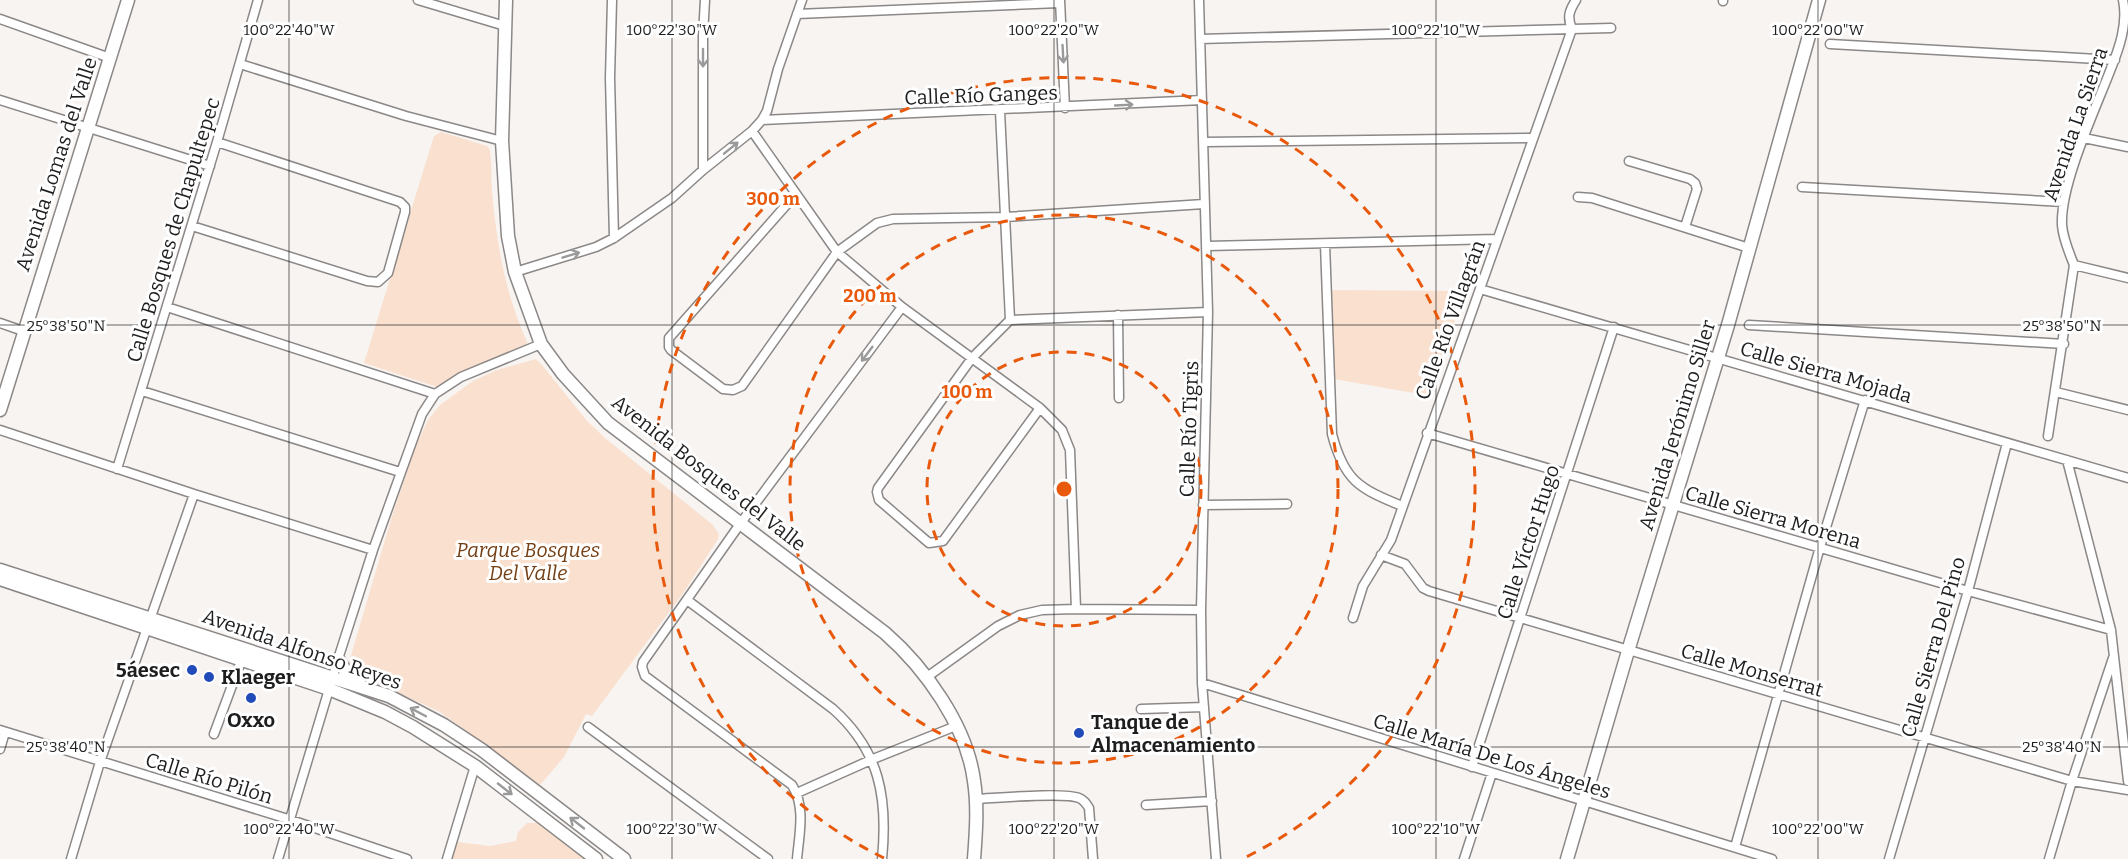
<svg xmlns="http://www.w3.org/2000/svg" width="2128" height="859" viewBox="0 0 2128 859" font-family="Bitter,serif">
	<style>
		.green { fill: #fae0cf }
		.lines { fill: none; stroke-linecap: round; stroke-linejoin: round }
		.street-casing { stroke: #8b8887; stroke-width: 11 }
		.secondary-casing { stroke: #8b8887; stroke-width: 15 }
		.street { stroke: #fff; stroke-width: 8 }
		.secondary { stroke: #fff; stroke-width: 12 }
		.oneway { stroke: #9a9a9a }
		.ticks { fill: none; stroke: #1f1e1e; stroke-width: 1.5; stroke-opacity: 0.45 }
		.ring { fill: none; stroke: #e8590c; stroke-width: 3; stroke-dasharray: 10 8 }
		.poi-dot { fill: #214bb9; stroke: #fff; stroke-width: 2 }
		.labels { text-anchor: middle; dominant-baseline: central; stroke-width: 6; stroke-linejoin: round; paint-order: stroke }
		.street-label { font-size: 20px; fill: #1f1e1e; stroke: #fff }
		.park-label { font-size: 20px; font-style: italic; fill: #764016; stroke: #fff }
		.poi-label { font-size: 20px; font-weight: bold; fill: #1f1e1e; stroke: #fff; text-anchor: start }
		.ticks-label { font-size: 15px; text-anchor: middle; fill: #1f1e1e; stroke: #fff; stroke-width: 6; stroke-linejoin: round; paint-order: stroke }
		.centre { fill: #e8590c; stroke: #fff; stroke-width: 3 }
		.ring-label { font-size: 18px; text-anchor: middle; font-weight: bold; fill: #e8590c; stroke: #fff; stroke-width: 6; stroke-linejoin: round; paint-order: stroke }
	</style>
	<rect width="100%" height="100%" fill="#f7f4f2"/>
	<path class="green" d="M441 132 487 146 490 150C492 164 491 178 492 192 497 245 505 293 527 342L526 347 440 388 364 363 434 136Z
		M1332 290 1464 291 1431 396 1334 379Z
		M536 359 542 365 587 421 605 438 713 525 719 534 718 539 684 592 592 716 586 714 564 757 540 785 440 712 355 673 350 668 349 662 393 513 415 448 428 420 440 405 473 381 497 370Z
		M527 823H537L542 826 585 859H445L450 845 458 842 490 846 516 841 518 832Z"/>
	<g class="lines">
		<g class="street-casing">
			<path id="street" d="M418 0 505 26
				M612 0 610 78 614 238
				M1060 0 1065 108
				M1199 0 1208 312 1201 610 1202 683 1216 859
				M1723 1V0
				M797 14 1060 3
				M0 19 110 58
				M1572 29C1567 17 1569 11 1576 0
				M1200 39 1611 28
				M1830 44 2115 60
				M240 64 406 116 502 141
				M0 100 210 166
				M1000 111 1010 320
				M762 120 1202 100
				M752 131 837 252 902 307 1040 408 1062 430 1070 450 1076 609
				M2084 138 2128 147
				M1204 142 1533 138
				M1629 161 1690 179 1695 183 1697 189 1685 227
				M703 170V35L705 0
				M1802 187 2064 202
				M796 194 669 338V347L671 350 723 389 733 390 742 386 837 252 877 223 893 219 1005 217 1204 204
				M1578 197 1592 198 1749 248
				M192 226 367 281 378 282 388 273 405 212V207L400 202 217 142
				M1325 244 1332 434C1344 481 1360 489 1402 506
				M1207 246 1497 239
				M2074 265 2128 278
				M515 272 596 247 614 238 672 198 703 170 752 131 762 120 767 111 778 69 802 0
				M1480 289 2128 478
				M167 307 435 394
				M1118 315 1119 398
				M1010 320 972 358 878 488 877 492 879 500 929 543 943 541 1040 408
				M1010 320 1208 312
				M0 323 23 331
				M1749 325 2064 344
				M142 391 400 472
				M2056 392 2128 410
				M0 430 194 494 373 550
				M1427 433 1968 591 2111 630
				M2048 436 2074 265C2069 252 2063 239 2062 225 2060 185 2095 110 2110 71 2119 49 2128 24 2123 0
				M2067 460 2111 630 2128 781
				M117 469 217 142 258 0
				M1203 505 1287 504
				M1381 555 1405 564 1423 588 1429 591 2072 781 2128 790
				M687 600 833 709C880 751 888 798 882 859
				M1353 618 1363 586 1391 540 1572 29
				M927 677 998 626 1020 615 1042 610 1076 609 1201 610
				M1202 683 1772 859
				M1141 709 1204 707
				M588 727 768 859
				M0 730 291 820 407 859
				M214 734 243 656
				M0 749 5 732
				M1472 767 1614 327
				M797 793 873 759 956 726
				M976 799C997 798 1064 792 1079 798 1084 800 1086 803 1089 808L1093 859
				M1146 805 1212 801
				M1735 847 1820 547 1865 400
				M71 859 100 762 194 494
				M278 859 339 656 373 550 422 414 435 394 461 377 541 344
				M447 859 475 766
				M797 859C799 835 806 807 792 785L645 676 642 667 643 662 740 524 902 307
				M1464 859 1492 773
				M1889 859 1968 591 2007 443
				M2049 859 2072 781 2113 658"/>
		</g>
		<g class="secondary-casing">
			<path id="secondary" d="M506 0 502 141 508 236 515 272 541 344 563 374 608 423 885 633C925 668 967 726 974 781 978 806 976 833 974 859
				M0 410 128 0
				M0 570 389 696 444 725 482 750 624 859
				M0 579 329 689 385 712 413 727 475 766 596 859
				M338 659 346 672 359 680
				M1567 859 1628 651 1728 325 1819 0"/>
		</g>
		<use href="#street" class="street"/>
		<use href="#secondary" class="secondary"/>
	</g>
	<defs><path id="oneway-shaft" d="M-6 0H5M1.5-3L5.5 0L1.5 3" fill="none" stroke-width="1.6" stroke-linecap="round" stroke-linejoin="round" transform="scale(1.5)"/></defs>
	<g class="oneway">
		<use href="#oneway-shaft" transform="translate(1063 54) rotate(87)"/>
		<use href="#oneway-shaft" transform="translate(703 58) rotate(90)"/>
		<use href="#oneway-shaft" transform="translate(1124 105) rotate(-3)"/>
		<use href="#oneway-shaft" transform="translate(731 148) rotate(-39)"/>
		<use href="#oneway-shaft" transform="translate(571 255) rotate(-17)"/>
		<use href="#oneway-shaft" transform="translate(867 354) rotate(127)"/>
		<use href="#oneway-shaft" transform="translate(418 712) rotate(-152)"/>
		<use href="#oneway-shaft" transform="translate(505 789) rotate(38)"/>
		<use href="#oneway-shaft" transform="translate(577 823) rotate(-142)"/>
	</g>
	<path class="ticks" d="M289 0V859M672 0V859M1054 0V859M1436 0V859M1818 0V859M0 325H2128M0 747H2128"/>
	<g class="ring">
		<circle cx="1064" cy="489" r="137"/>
		<circle cx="1064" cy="489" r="274"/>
		<path d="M884 858A411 411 0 1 1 1244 858"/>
	</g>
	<g class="poi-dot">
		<circle cx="192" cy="670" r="6"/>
		<circle cx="209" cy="677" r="6"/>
		<circle cx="251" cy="698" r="6"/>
		<circle cx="1079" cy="733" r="6"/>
	</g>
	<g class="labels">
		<g class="street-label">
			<text transform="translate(981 95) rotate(-2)">Calle Río Ganges</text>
			<text transform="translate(2075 124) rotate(-71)">Avenida La Sierra</text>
			<text transform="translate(56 164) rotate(-72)">Avenida Lomas del Valle</text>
			<text transform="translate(173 230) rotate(-73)">Calle Bosques de Chapultepec</text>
			<text transform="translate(1450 320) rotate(-70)">Calle Río Villagrán</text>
			<text transform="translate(1826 372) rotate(16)">Calle Sierra Mojada</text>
			<text transform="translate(1677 425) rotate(-73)">Avenida Jerónimo Siller</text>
			<text transform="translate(1189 429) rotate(-88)">Calle Río Tigris</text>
			<text transform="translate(709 473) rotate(38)">Avenida Bosques del Valle</text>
			<text transform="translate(1773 517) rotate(16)">Calle Sierra Morena</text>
			<text transform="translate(1528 542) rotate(-72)">Calle Víctor Hugo</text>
			<text transform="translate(1933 647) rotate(-74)">Calle Sierra Del Pino</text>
			<text transform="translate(302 649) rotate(19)">Avenida Alfonso Reyes</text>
			<text transform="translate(1752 670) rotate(16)">Calle Monserrat</text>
			<text transform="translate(1492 756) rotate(17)">Calle María De Los Ángeles</text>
			<text transform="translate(209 778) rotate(17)">Calle Río Pilón</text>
		</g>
		<g class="park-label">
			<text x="528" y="550">Parque Bosques<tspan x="528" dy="23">Del Valle</tspan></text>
		</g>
		<g class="poi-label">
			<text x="180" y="670" text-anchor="end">5áesec</text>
			<text x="221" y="677">Klaeger</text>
			<text x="251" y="720" text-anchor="middle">Oxxo</text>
			<text x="1091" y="722">Tanque de<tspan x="1091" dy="23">Almacenamiento</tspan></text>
		</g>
	</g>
	<g class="ticks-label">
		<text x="289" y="35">100°22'40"W</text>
		<text x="672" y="35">100°22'30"W</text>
		<text x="1054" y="35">100°22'20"W</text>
		<text x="1436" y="35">100°22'10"W</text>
		<text x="1818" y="35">100°22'00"W</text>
		<text x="66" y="331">25°38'50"N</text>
		<text x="2062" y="331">25°38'50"N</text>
		<text x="66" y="752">25°38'40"N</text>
		<text x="2062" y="752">25°38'40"N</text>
		<text x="289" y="834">100°22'40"W</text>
		<text x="672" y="834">100°22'30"W</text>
		<text x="1054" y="834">100°22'20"W</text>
		<text x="1436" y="834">100°22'10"W</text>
		<text x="1818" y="834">100°22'00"W</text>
	</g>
	<circle cx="1064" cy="489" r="9" class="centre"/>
	<g class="ring-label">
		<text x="773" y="205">300 m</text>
		<text x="870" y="302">200 m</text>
		<text x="967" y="398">100 m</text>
	</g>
</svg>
